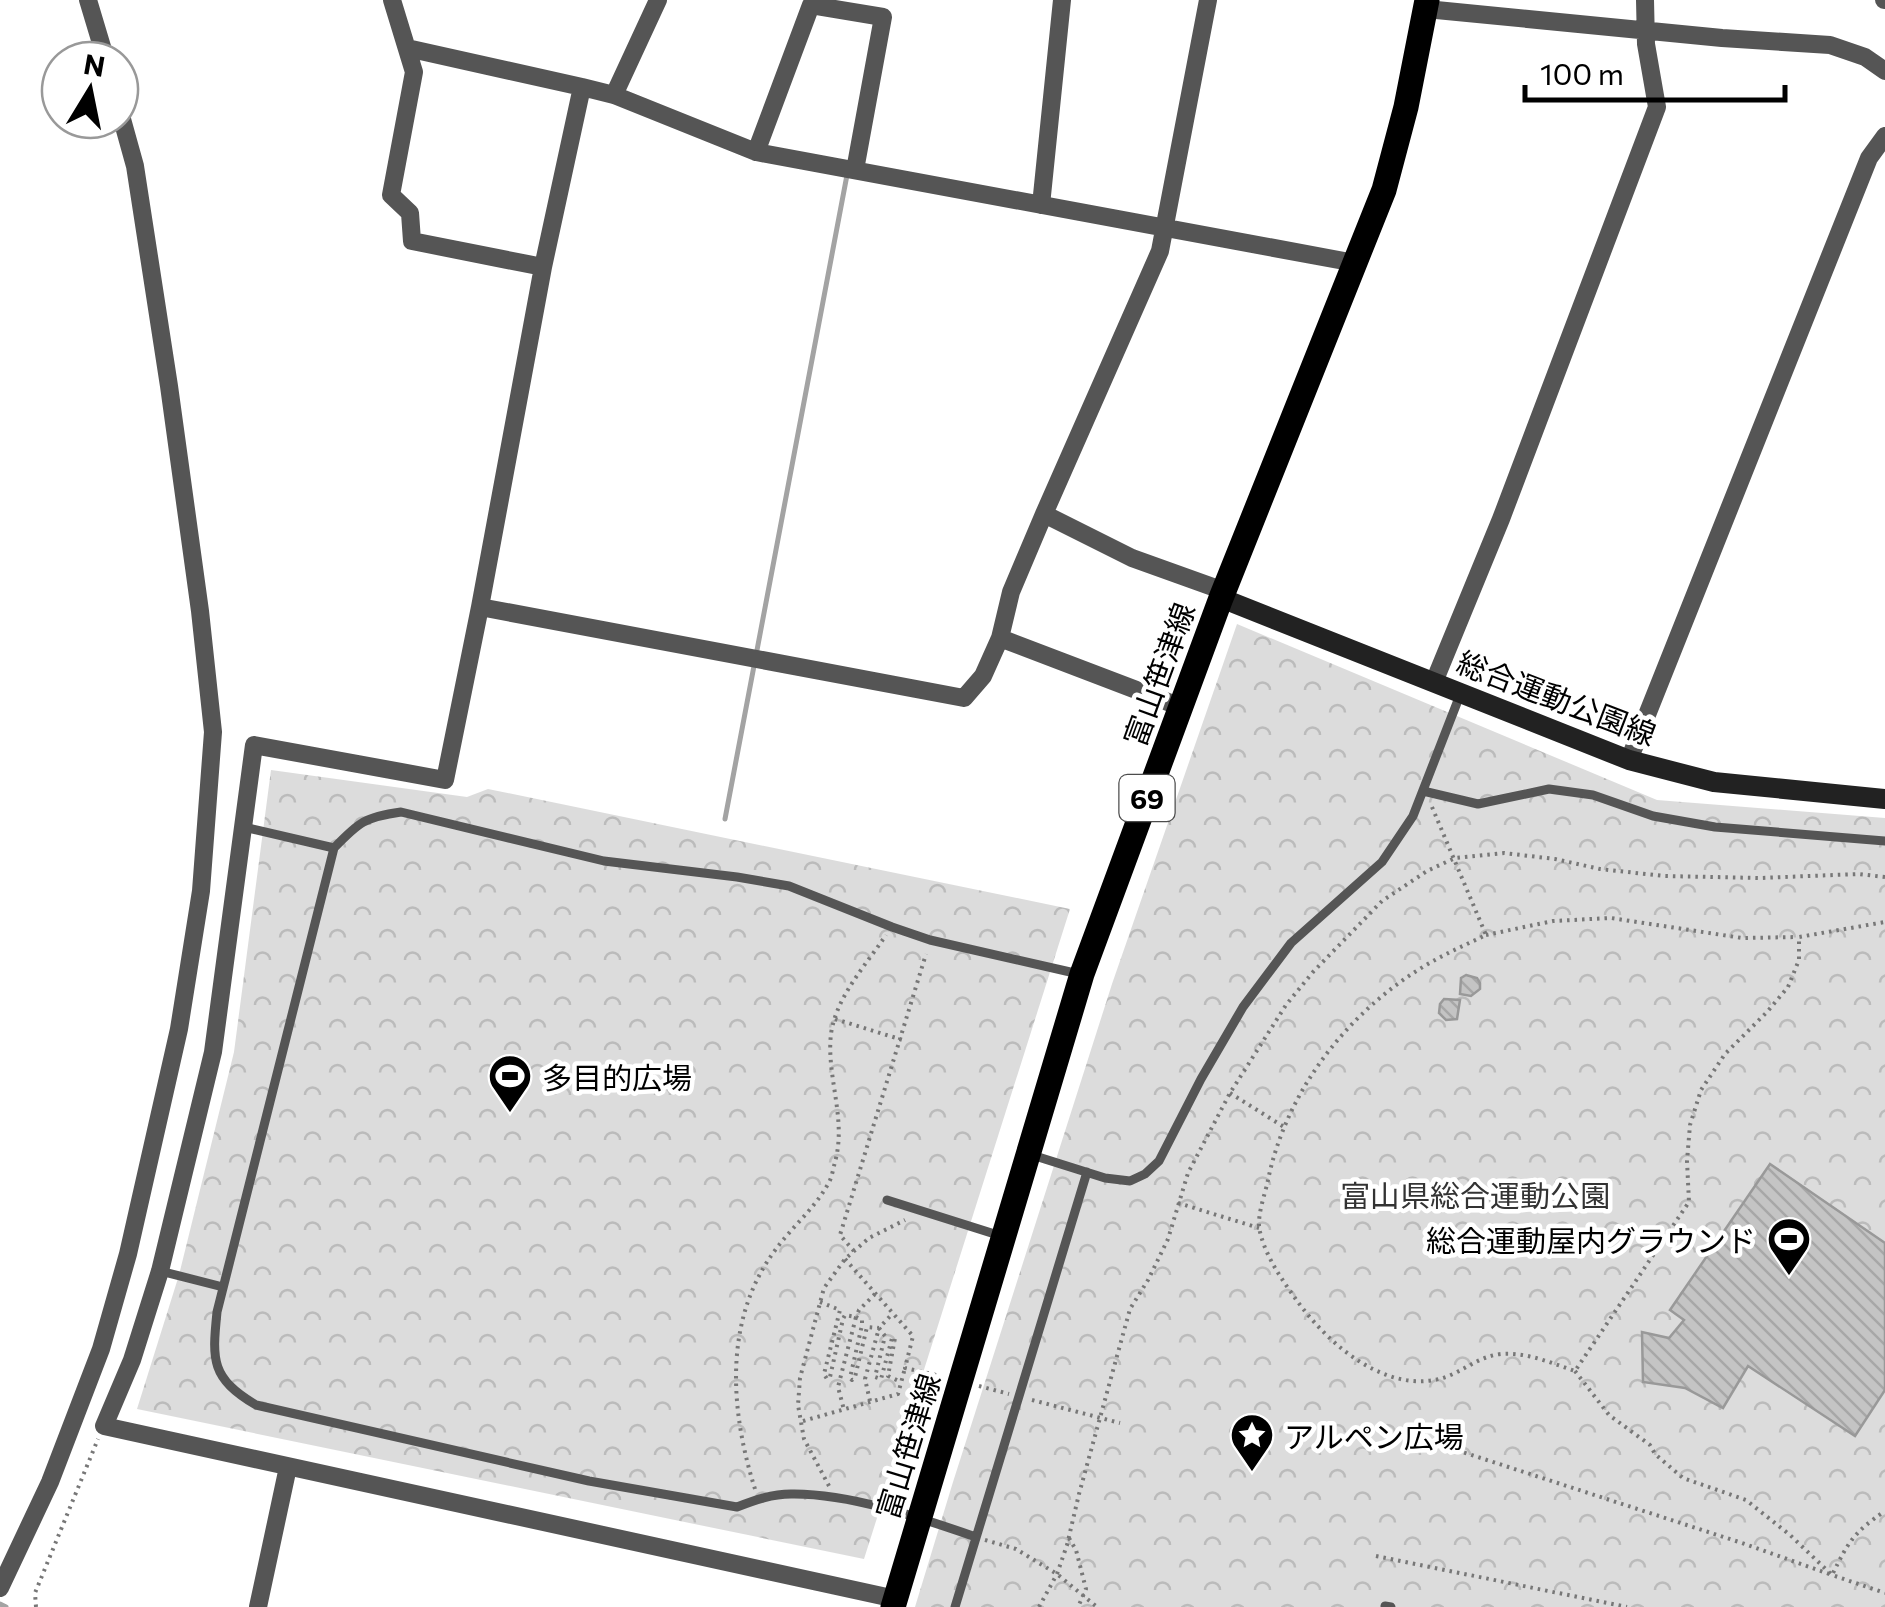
<svg xmlns="http://www.w3.org/2000/svg" width="1885" height="1607" viewBox="0 0 1885 1607" font-family="Commissioner,'Noto Sans JP',sans-serif">
	<style>
		.park { fill: url(#park-crowns) }
		.lines { fill: none; stroke-linecap: round; stroke-linejoin: round }
		.stream { stroke: #a3a3a3; stroke-width: 5 }
		.building { fill: url(#building-back-hatch); stroke: #999; stroke-width: 2.5 }
		.path { stroke: #777; stroke-width: 4; stroke-dasharray: 2.5 5; stroke-linecap: butt }
		.lane { stroke: #555; stroke-width: 9 }
		.street { stroke: #555; stroke-width: 18 }
		.secondary { stroke: #222; stroke-width: 20 }
		.primary { stroke: #000; stroke-width: 25 }
		.labels { text-anchor: middle; dominant-baseline: central; stroke-width: 9; stroke-linejoin: round; paint-order: stroke }
		.shield { fill: #fff; stroke: #4c4c4c; stroke-width: 2.5 }
		.shield-label { font-size: 28px; font-weight: bold; fill: #000 }
		.street-label { font-size: 30px; fill: #000; stroke: #fff }
		.poi-label { font-size: 30px; fill: #000; stroke: #fff; text-anchor: start }
		.park-label { font-size: 30px; fill: #333; stroke: #fff }
	</style>
	<defs>
		<pattern id="park-crowns" width="20" height="18" patternUnits="userSpaceOnUse" patternTransform="scale(2.5)"><rect width="20" height="18" fill="#dcdcdc"/><path d="M2 6a3 3 0 1 1 6 0M12 15a3 3 0 1 1 6 0" fill="none" stroke="#bbb"/></pattern>
		<pattern id="building-back-hatch" width="6" height="6" patternUnits="userSpaceOnUse" patternTransform="scale(2.5)"><rect width="6" height="6" fill="#c4c4c4"/><path d="M-1 5l2 2M0 0l6 6M5-1l2 2" fill="none" stroke="#a7a7a7"/></pattern>
	</defs>
	<rect width="100%" height="100%" fill="#fff"/>
	<path class="park" d="M1237 624 1657 800 1885 818V1607H915L953 1482 1112 984Z
		M271 770 467 797 488 789 1070 909 864 1559 137 1409 179 1275 234 1052Z"/>
	<g class="lines">
		<path class="stream" d="M725 819 847 175
			M0 1604 6 1607"/>
	</g>
	<path class="building" d="M1466 975 1477 978 1480 983V989L1471 996 1460 994 1461 978Z
		M1444 999 1460 1000 1457 1019 1446 1020 1439 1013 1440 1004Z
		M1770 1164 1885 1243V1390L1855 1436 1748 1366 1723 1408 1685 1388 1643 1382 1642 1332 1669 1338 1684 1320 1670 1310Z"/>
	<g class="lines">
		<path class="path" d="M1432 807 1486 935C1463 946 1440 956 1418 970 1344 1017 1286 1093 1268 1180 1265 1195 1256 1217 1260 1232 1266 1257 1281 1278 1295 1298 1317 1329 1350 1362 1387 1375 1408 1383 1432 1384 1453 1374 1470 1366 1482 1356 1501 1354 1527 1352 1551 1363 1575 1371L1689 1202 1687 1161 1690 1125 1701 1090 1725 1054 1767 1012 1788 987 1799 960V937L1885 922
			M1486 935 1553 921 1611 918 1742 938 1798 937
			M835 1019 906 1041
			M1230 1093 1284 1127
			M1178 1203 1259 1228
			M854 1251 840 1235 926 954
			M845 1259 913 1336 905 1368 941 1376
			M875 1294 859 1310 856 1317 862 1320V1325L850 1378 852 1380 855 1377 867 1327 879 1328 893 1313
			M820 1302 840 1310 824 1374 827 1379 830 1377 843 1319 845 1315 856 1317 838 1387 844 1410
			M879 1328 885 1336 875 1377 881 1379 891 1342 892 1338H895L888 1376 901 1382
			M1575 1371 1609 1415 1650 1445 1655 1454 1683 1478 1746 1500 1790 1535 1832 1575 1885 1593
			M979 1386 1009 1394
			M1032 1400 1120 1423
			M870 1401 865 1379 879 1328
			M803 1421 898 1394 905 1368
			M1407 1434 1742 1543 1832 1575C1849 1541 1853 1533 1885 1511
			M829 1486 804 1439 798 1405 800 1378 824 1288 845 1259 869 1238 905 1220
			M755 1489C730 1410 723 1319 776 1249 792 1227 815 1208 828 1184 832 1178 833 1169 835 1162 847 1119 826 1076 831 1034 836 997 866 965 886 935
			M1069 1538 1076 1550 1086 1589 1078 1607
			M985 1540 1016 1549 1057 1574 1097 1607
			M1376 1556 1627 1607
			M36 1607 35 1593 98 1439
			M1039 1607 1057 1574 1067 1545 1079 1494 1130 1309 1148 1280 1168 1239 1188 1173 1230 1093 1286 1005 1313 972 1382 901 1427 871 1455 858 1504 853 1555 859 1600 869 1664 876 1760 878 1859 874 1885 877"/>
		<path class="lane" d="M1423 791 1478 804 1549 789 1593 795 1653 816 1715 827 1885 841
			M244 827 334 848
			M1032 1155 1105 1178 1130 1181 1145 1174 1159 1161 1201 1079 1243 1007 1291 943 1382 862 1413 816 1460 695
			M887 1200 1001 1236
			M160 1271 223 1287
			M976 1537C921 1518 849 1493 791 1494 772 1494 755 1500 737 1507L589 1481 256 1405C211 1378 212 1361 217 1312L334 848C359 822 365 817 401 812L604 861 737 877 789 886 892 927 930 940 1079 974
			M1385 1606 1391 1607
			M955 1607 1087 1172"/>
		<path class="street" d="M88 0 106 60
			M392 0 414 72 391 195 410 213 412 241 543 267
			M1884 0H1885
			M1426 9 1722 38 1830 45 1865 57 1885 71
			M407 48 582 87
			M614 95 658 0
			M756 152 811 5 883 17 855 170
			M1041 205 1062 0
			M1044 514 1160 251 1208 0
			M480 607 964 698 983 676 1000 638 1181 707
			M1000 638 1011 592 1044 514 1132 558 1224 591
			M1434 682 1501 519 1657 107 1646 44 1645 0
			M1629 760 1869 158 1885 136
			M0 1588 50 1482 101 1349 128 1254 179 1029 201 891 213 732 200 611 169 386 135 166 120 112
			M896 1599 104 1426 132 1360 160 1271 213 1052 254 745 445 780 480 607 543 267 582 87 614 95 756 152 1355 263
			M258 1607 288 1467"/>
		<path class="secondary" d="M1221 598 1629 760 1714 782 1885 799"/>
		<path class="primary" d="M893 1607 1082 974 1221 598 1384 190 1406 107 1427 0"/>
	</g>
	<defs>
		<g id="stadium-pin" transform="scale(2.25)"><path d="M0 17L-7.5 6A9.5 9.5 0 1 1 7.5 6Z" fill="#000" stroke="#fff"/><path d="M0-5a6.5 5 0 1 0 0 10a6.5 5 0 1 0 0-10ZM-3.5-1.8h7v3.6h-7Z" fill="#fff"/></g>
		<g id="sight-pin" transform="scale(2.25)"><path d="M0 17L-7.5 6A9.5 9.5 0 1 1 7.5 6Z" fill="#000" stroke="#fff"/><path d="M0-6L1.8-2.2L6-1.7L2.9 1.2L3.7 5.4L0 3.3L-3.7 5.4L-2.9 1.2L-6-1.7L-1.8-2.2Z" fill="#fff"/></g>
	</defs>
	<g fill-rule="evenodd">
		<use href="#stadium-pin" x="510" y="1076"/>
		<use href="#stadium-pin" x="1789" y="1239"/>
		<use href="#sight-pin" x="1252" y="1435"/>
	</g>
	<g class="labels">
		<rect class="shield" x="1119.5" y="775" width="55" height="46" rx="8"/>
		<g class="shield-label">
			<text x="1147" y="798">69</text>
		</g>
		<g class="street-label">
			<text transform="translate(1158 674) rotate(-70)">富山笹津線</text>
			<text transform="translate(1557 697) rotate(21)">総合運動公園線</text>
			<text transform="translate(907 1446) rotate(-73)">富山笹津線</text>
		</g>
		<g class="poi-label">
			<text x="542" y="1076">多目的広場</text>
			<text x="1756" y="1239" text-anchor="end">総合運動屋内グラウンド</text>
			<text x="1284" y="1435">アルペン広場</text>
		</g>
		<g class="park-label">
			<text x="1475" y="1194">富山県総合運動公園</text>
		</g>
	</g>
	<g transform="translate(90 90) rotate(10)"><circle r="48" fill="#ffffff" stroke="#999999" stroke-width="2.5"/>
	<path d="M0-8L18 38L0 25L-18 38Z" fill="#000000"/>
	<text y="-15" font-size="28" font-weight="bold" text-anchor="middle" fill="#000000">N</text>
	</g>
	<path d="M1525 85v15h260v-15" fill="none" stroke="#000000" stroke-width="5"/>
	<text x="1540" y="85" font-size="30" fill="#000000" stroke="#ffffff" stroke-width="8" paint-order="stroke">100 m</text>
</svg>
